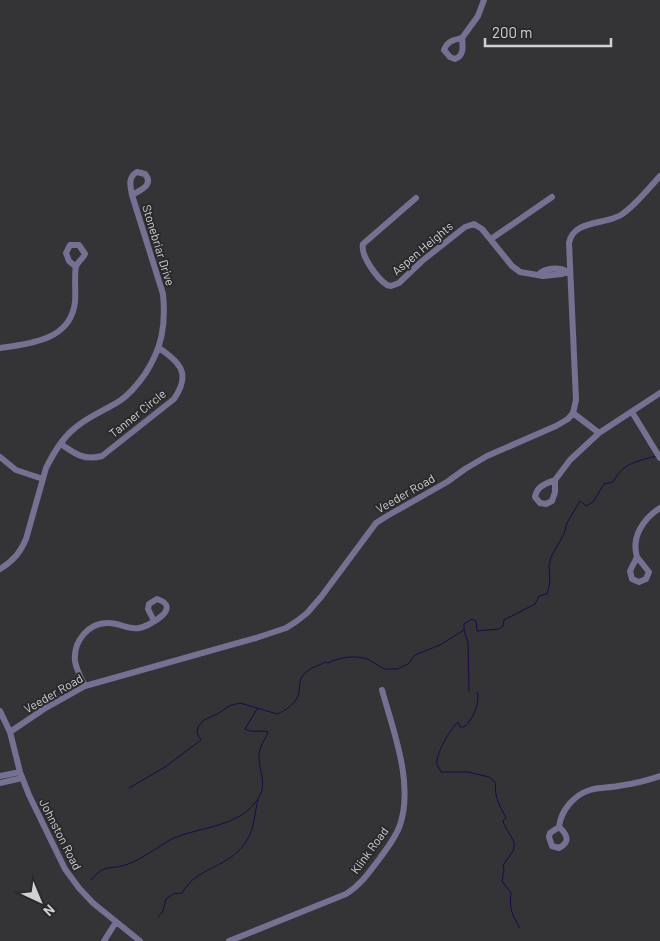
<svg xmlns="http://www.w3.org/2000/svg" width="660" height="941" viewBox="0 0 660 941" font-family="Barlow,sans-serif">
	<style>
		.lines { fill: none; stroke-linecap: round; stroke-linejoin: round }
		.stream { stroke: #20064e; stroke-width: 1 }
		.minor { stroke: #757193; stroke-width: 6 }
		.labels { text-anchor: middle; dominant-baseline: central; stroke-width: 4; stroke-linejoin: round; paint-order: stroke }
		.street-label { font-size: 12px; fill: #d1d1d3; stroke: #2a2a2c }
	</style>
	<rect width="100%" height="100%" fill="#343436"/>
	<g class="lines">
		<path class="stream" d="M469 691 468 643 464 630V624L472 619 476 621 477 631 499 629 503 626 504 620 535 604 539 596 547 594 550 583 549 566 551 557 564 534 567 523 580 501 586 506 593 502 604 484 613 482C624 462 636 462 656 456
			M476 693H478C479 705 473 720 464 727H460L458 722C451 728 435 754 437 765 438 767 440 769 441 772H468L489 777 496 783C493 792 500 809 506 817L503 821C505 831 518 840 513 851 510 856 506 860 503 865L504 869 502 881 511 893C509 908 512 915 520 928
			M129 788 165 767 201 740 197 733 198 727 204 720 219 713 229 706 240 703 277 714C287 710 297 703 299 692 300 685 299 680 304 674 309 668 319 666 325 662L328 663C340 657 355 655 367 659 374 662 379 667 385 669 390 670 392 668 397 669L408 664 415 655 440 645 464 630
			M91 880C106 862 111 871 128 864 144 858 157 847 172 839 200 826 241 828 259 797 267 784 259 771 259 756 259 747 265 740 268 732 260 729 255 734 245 729L257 709
			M158 917 163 911 166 899 173 894 182 893C198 865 230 869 247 840 255 828 254 813 258 800"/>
		<path class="minor" d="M462 38C463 47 464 56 455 59L450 57 444 50C447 41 454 40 462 38Z
			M462 38 478 16 484 0
			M416 198 363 244C360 256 378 279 387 285L391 286 399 283 422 261 465 227 474 224 482 229 512 266 520 272 543 276 562 274 570 271
			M491 239 552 197
			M539 274C545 268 559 267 566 271
			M0 348C30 344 71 340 75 302 76 293 74 273 76 267 77 262 83 259 85 254L79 245H70L66 253 69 261 76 267
			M632 412 660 458
			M573 413 599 433
			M61 444C75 454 85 461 102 456L174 399C191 374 181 363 159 348
			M0 457 16 470 43 479
			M555 480 570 460 599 433 660 393
			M555 480V492L552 501 546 504 540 503 535 497C537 486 545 484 555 480Z
			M637 557 649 572 646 579 639 582 632 579 630 571Z
			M637 557C631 537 643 519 660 508
			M0 569C13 561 20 553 26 539L46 468C53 454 62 438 75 428 89 416 106 410 121 400 131 393 138 384 145 374 162 348 166 325 163 294L132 195C130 185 128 177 137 172L145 174C154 185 141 190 132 195
			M85 686C81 678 76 669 75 661 73 641 89 622 109 623 120 623 128 630 139 628 150 626 183 607 157 599L149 604 148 609 154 621
			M0 711 10 732 20 772 29 795 65 869 79 888 93 903 140 941
			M10 732 44 709 85 686 256 638 286 628 297 621 307 613 321 597 376 523 387 516 447 482 465 469 487 456 556 426 568 419 573 413 576 400 569 243C573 220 604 225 621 215 636 205 648 189 660 176
			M0 776 20 772
			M0 783 22 778
			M559 827C561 810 574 795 590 790 599 787 609 788 618 786 632 784 646 781 660 776
			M559 827C567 834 571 842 559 848L552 846 549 837 550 833Z
			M104 941 116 922
			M229 941 346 894C361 885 370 871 380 858 388 847 396 837 400 825 414 783 393 730 382 690"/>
	</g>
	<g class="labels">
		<g class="street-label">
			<text transform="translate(159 245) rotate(73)">Stonebriar Drive</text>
			<text transform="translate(422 248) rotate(-40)">Aspen Heights</text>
			<text transform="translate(137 413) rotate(-39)">Tanner Circle</text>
			<text transform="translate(405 493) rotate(-30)">Veeder Road</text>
			<text transform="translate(53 693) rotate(-30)">Veeder Road</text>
			<text transform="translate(61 834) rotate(63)">Johnston Road</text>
			<text transform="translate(369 850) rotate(-54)">Klink Road</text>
		</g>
	</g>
	<g transform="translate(40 901) rotate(136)" stroke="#2a2a2c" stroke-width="4" paint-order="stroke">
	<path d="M0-4L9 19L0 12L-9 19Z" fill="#d1d1d3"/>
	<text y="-8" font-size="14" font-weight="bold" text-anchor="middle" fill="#d1d1d3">N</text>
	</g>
	<path d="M485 38v8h126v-8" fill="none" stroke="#d1d1d3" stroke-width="2.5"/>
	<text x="492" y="38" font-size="15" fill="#d1d1d3" stroke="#2a2a2c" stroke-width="4" paint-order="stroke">200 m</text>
</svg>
